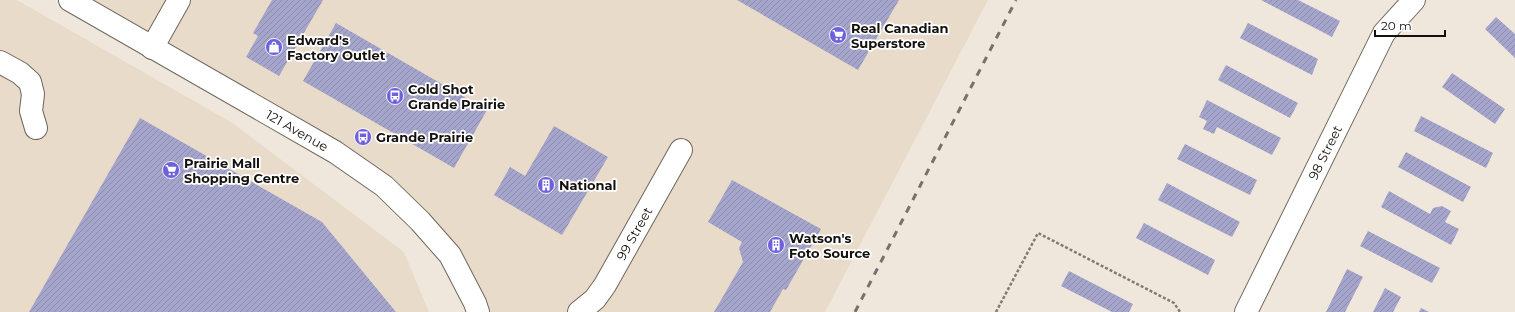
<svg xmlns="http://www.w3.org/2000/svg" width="1515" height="312" viewBox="0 0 1515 312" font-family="Montserrat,sans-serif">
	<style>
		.built { fill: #e9dbca }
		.building { fill: url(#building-hatch) }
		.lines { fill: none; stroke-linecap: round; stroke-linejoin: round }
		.minor-casing { stroke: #6f675e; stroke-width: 24 }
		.path { stroke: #807a73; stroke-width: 2.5; stroke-dasharray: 3 2; stroke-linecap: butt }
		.minor { stroke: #fff; stroke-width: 22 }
		.rail { stroke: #76716a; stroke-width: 3; stroke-dasharray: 7 7; stroke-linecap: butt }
		.labels { text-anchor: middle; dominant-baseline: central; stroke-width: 3.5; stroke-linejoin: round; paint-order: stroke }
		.poi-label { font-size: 13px; font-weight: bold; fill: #13100d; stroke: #fff; text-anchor: start }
		.street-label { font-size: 13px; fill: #13100d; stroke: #fff }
	</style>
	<defs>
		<pattern id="building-hatch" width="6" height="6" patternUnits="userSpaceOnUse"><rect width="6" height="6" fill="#a5a5cb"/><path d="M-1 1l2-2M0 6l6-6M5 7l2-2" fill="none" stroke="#8d8dad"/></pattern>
	</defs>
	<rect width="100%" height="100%" fill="#f0e7dc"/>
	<path class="built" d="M0 0H17L231 122 404 252 429 312H0Z
		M70 0H988L825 312H478L475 303 384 186Z"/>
	<path class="building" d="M272 0H323L279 76 246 57 258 36 253 33Z
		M737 0H899L858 70Z
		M1261 0H1298L1340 21 1332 37Z
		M1496 17 1515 34V58L1485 29Z
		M336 23 487 110 454 168 303 81Z
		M1248 23 1318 59 1312 75 1240 38Z
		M1226 65 1298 103 1290 118 1218 80Z
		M1452 73 1505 109 1495 124 1442 87Z
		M1207 100 1281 138 1272 155 1217 127 1214 134 1203 129 1207 121 1199 117Z
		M1421 116 1493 153 1486 168 1414 131Z
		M140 118 322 222 396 312H29Z
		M554 126 608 157 562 235 494 195 510 167 525 176Z
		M1185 144 1257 180 1250 195 1177 159Z
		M1406 152 1471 187 1463 202 1398 167Z
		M732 180 821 229 786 290 783 289 770 312H714L743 262 739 248 742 242 708 222Z
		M1167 183 1240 222 1232 237 1158 200Z
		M1389 191 1430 214 1433 208 1442 206 1451 211 1445 222 1459 229 1451 245 1381 207Z
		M1144 223 1215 260 1208 275 1136 238Z
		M1368 231 1440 268 1432 283 1360 246Z
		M1347 269 1363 277 1345 312H1326Z
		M1069 271 1133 304 1129 312H1112L1061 286Z
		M1385 288 1401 297 1393 312H1373Z
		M1421 308 1429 312H1419Z"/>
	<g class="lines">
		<g class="minor-casing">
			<g id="minor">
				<path id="s1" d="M70 0 335 152 384 186 420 221 450 255 475 303 478 312"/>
				<path d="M152 48 179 0"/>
				<path d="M0 62 20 73 30 82 33 94 31 111 36 128"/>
				<path id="s2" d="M579 312 595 299 605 285 681 150"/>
				<path id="s3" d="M1246 312 1384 33 1414 0"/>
			</g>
		</g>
		<path class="path" d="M996 312 1038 233 1174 303 1180 312"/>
		<use href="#minor" class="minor"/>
		<path class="rail" d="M855 312 1016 0"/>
	</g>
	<defs>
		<g id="supermarket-disc" transform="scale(0.9)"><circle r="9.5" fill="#6f61db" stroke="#fff"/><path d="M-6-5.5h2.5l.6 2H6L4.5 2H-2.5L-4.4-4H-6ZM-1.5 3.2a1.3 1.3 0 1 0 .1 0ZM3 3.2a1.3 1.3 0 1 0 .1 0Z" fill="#fff"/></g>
		<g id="shop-disc" transform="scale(0.9)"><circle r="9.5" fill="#6f61db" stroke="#fff"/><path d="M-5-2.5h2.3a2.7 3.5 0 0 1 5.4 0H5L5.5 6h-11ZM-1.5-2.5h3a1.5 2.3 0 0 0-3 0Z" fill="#fff"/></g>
		<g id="bus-disc" transform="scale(0.9)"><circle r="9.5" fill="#6f61db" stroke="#fff"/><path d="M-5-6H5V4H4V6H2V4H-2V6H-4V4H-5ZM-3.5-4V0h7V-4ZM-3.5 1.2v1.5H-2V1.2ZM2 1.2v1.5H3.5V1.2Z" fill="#fff"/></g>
		<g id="building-disc" transform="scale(0.9)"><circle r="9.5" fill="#6f61db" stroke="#fff"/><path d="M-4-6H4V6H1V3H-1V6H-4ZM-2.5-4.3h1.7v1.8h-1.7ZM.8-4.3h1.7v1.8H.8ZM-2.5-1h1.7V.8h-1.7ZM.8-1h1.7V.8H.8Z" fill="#fff"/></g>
	</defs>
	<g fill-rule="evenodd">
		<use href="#supermarket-disc" x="838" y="35"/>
		<use href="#shop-disc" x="274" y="47"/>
		<use href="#bus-disc" x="395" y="96"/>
		<use href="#bus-disc" x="363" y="137"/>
		<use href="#supermarket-disc" x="171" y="170"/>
		<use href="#building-disc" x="546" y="185"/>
		<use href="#building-disc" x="776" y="245"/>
	</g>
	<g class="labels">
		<g class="poi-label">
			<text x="851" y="28">Real Canadian<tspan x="851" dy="15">Superstore</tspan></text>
			<text x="287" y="40">Edward's<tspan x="287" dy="15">Factory Outlet</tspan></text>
			<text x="408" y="89">Cold Shot<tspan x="408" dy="15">Grande Prairie</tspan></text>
			<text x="376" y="137">Grande Prairie</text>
			<text x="184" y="163">Prairie Mall<tspan x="184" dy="15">Shopping Centre</tspan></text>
			<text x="559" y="185">National</text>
			<text x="789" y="238">Watson's<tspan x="789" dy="15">Foto Source</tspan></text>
		</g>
		<g class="street-label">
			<text stroke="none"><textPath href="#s1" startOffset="262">121 Avenue</textPath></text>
			<text stroke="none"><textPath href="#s3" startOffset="178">98 Street</textPath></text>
			<text stroke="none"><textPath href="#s2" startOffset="97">99 Street</textPath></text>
		</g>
	</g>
	<path d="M1375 30v6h70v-6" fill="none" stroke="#13100d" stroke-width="2"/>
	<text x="1381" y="30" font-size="12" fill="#13100d" stroke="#ffffff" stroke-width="3" paint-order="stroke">20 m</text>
</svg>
